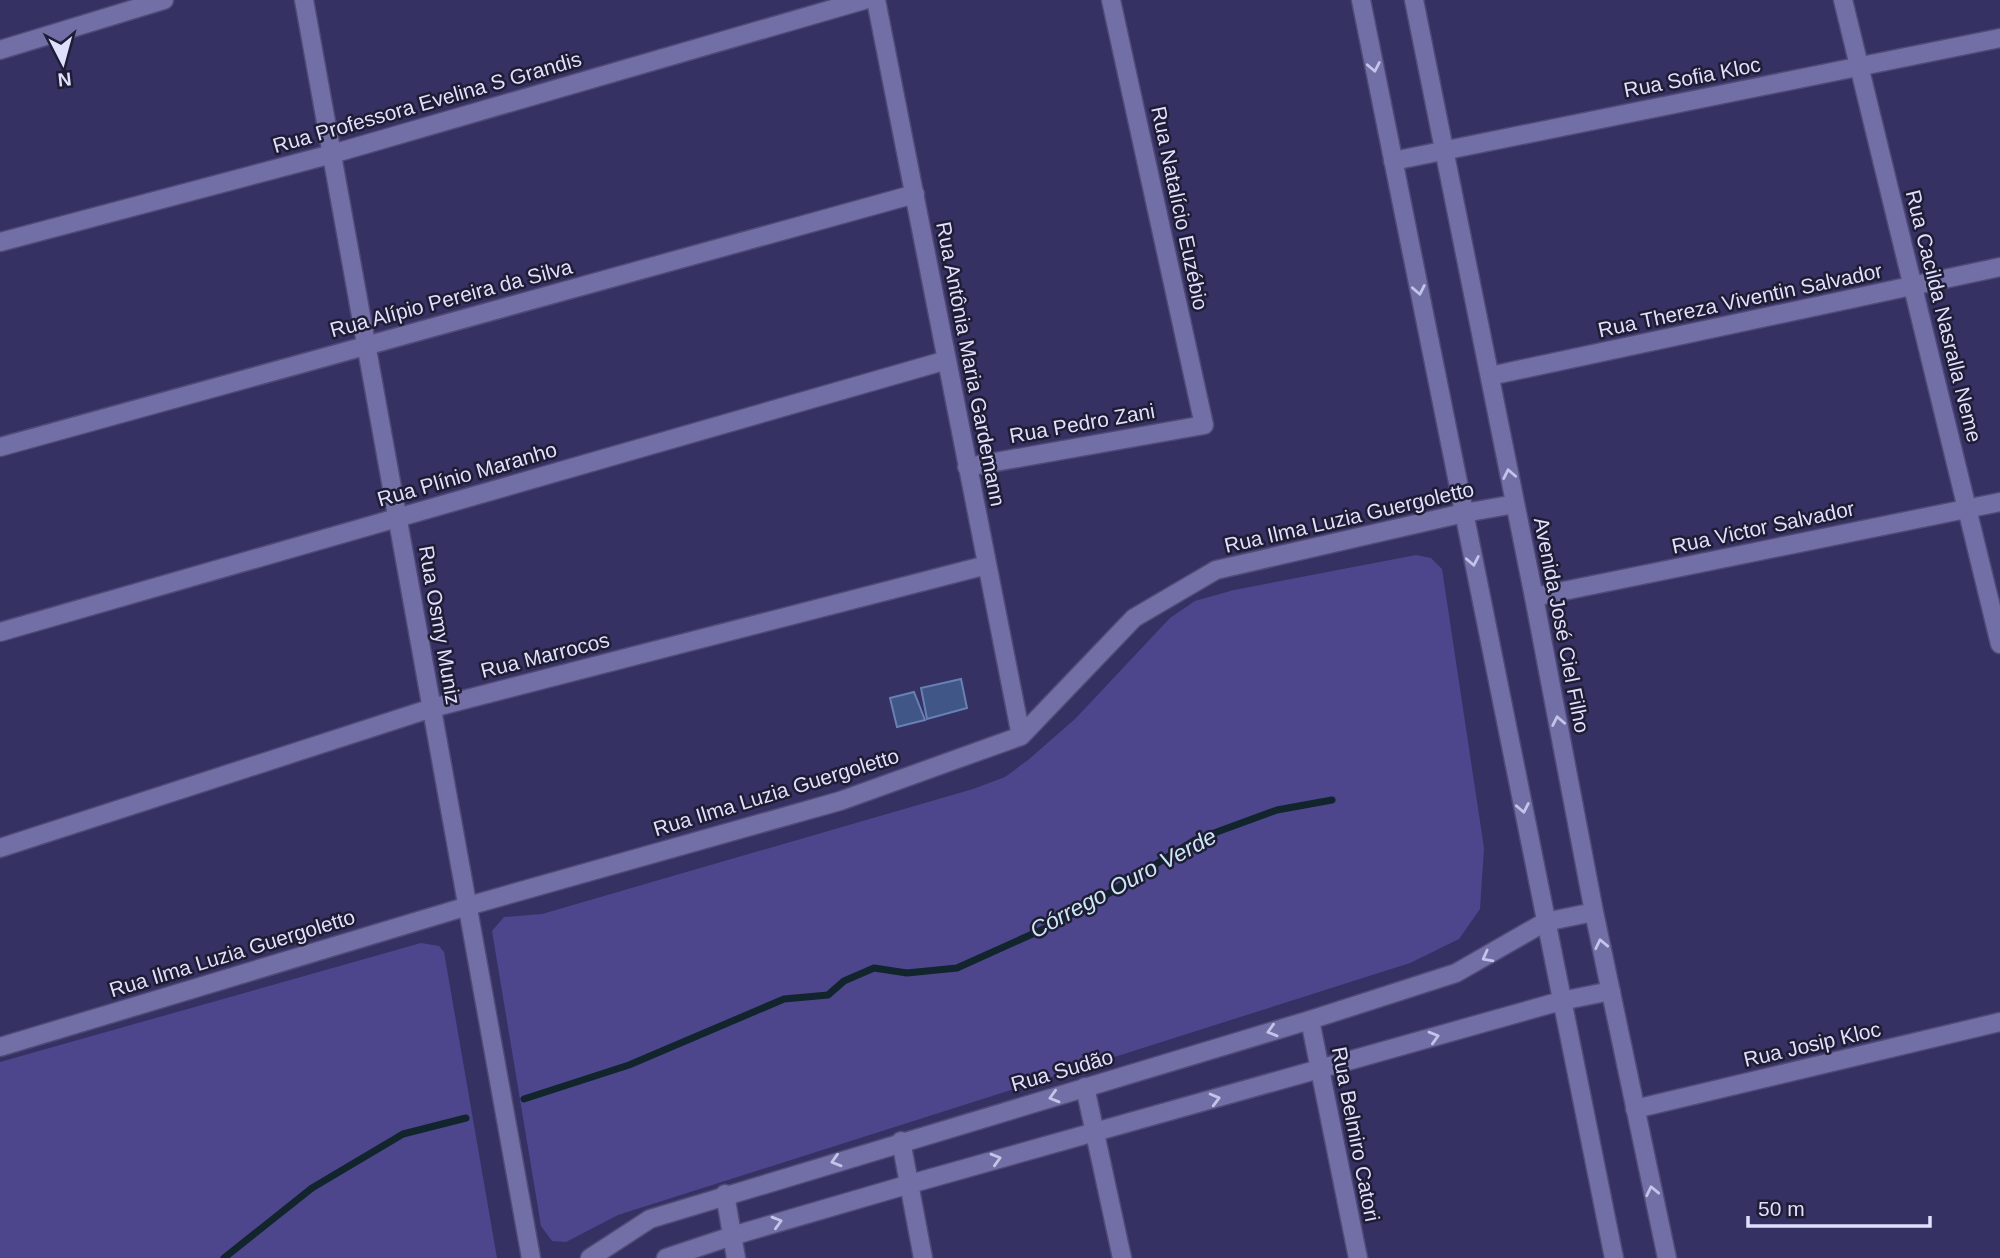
<svg xmlns="http://www.w3.org/2000/svg" width="2000" height="1258" viewBox="0 0 2000 1258" font-family="Helvetica,sans-serif">
	<style>
		.green { fill: #4d468d }
		.lines { fill: none; stroke-linecap: round; stroke-linejoin: round }
		.stream { stroke: #12252d; stroke-width: 7 }
		.building { fill: #405687; stroke: #6980b5; stroke-width: 2 }
		.minor-casing { stroke: #504b76; stroke-width: 21 }
		.tertiary-casing { stroke: #504b76; stroke-width: 21 }
		.minor { stroke: #726fa7; stroke-width: 18 }
		.tertiary { stroke: #726fa7; stroke-width: 18 }
		.oneway { stroke: #c4c3e8 }
		.labels { text-anchor: middle; dominant-baseline: central; stroke-width: 5; stroke-linejoin: round; paint-order: stroke }
		.street-label { font-size: 21px; fill: #dfdffe; stroke: #1f1d34 }
		.water-label { font-size: 23px; font-style: italic; fill: #cae8f5; stroke: #1f1d34 }
	</style>
	<rect width="100%" height="100%" fill="#363163"/>
	<path class="green" d="M1416 555 1431 558 1442 569 1484 848 1480 909 1459 939 1410 963 618 1215 566 1242 552 1241 541 1226 492 931 504 917 542 914 973 789 1005 777 1028 760 1075 719 1170 618 1195 601 1234 590Z
		M421 943 439 946 444 952 497 1258H0V1062Z"/>
	<g class="lines">
		<path class="stream" d="M524 1099 629 1065 784 999 828 995 844 981 874 968 907 973 957 968 1048 927 1098 900 1195 840 1277 810 1332 800
			M224 1258 312 1188 403 1134 466 1118"/>
	</g>
	<path class="building" d="M961 679 967 708 927 719 921 688Z
		M914 692 925 720 897 727 890 698Z"/>
	<g class="lines">
		<g class="minor-casing">
			<path id="minor" d="M304 0 531 1258
				M876 0 1021 736
				M1843 0 2000 644
				M0 50 164 0
				M1393 161 2000 38
				M0 242 332 154 864 0
				M1490 376 2000 267
				M0 447 915 194
				M967 467 1204 425 1111 0
				M1534 597 2000 502
				M0 632 947 360
				M0 848 432 708 987 565
				M1310 1020 1358 1258
				M0 1047 468 906 840 801 1021 736 1134 618 1216 570 1464 513 1515 504
				M1085 1087 1122 1258
				M1635 1109 2000 1022
				M901 1141 923 1258
				M725 1194 736 1258"/>
		</g>
		<g class="tertiary-casing">
			<path id="tertiary" d="M1361 0 1614 1258
				M1414 0 1534 597 1594 912 1667 1258
				M590 1258 650 1219 1310 1020 1456 973 1545 922 1594 912
				M666 1258 732 1236 910 1184 1561 1001 1611 991"/>
		</g>
		<use href="#minor" class="minor"/>
		<use href="#tertiary" class="tertiary"/>
	</g>
	<defs><path id="oneway-chevron" d="M-2-3.5L2.5 0L-2 3.5" fill="none" stroke-width="1.6" stroke-linecap="round" stroke-linejoin="round" transform="scale(1.75)"/></defs>
	<g class="oneway">
		<use href="#oneway-chevron" transform="translate(1374 67) rotate(79)"/>
		<use href="#oneway-chevron" transform="translate(1419 290) rotate(79)"/>
		<use href="#oneway-chevron" transform="translate(1509 474) rotate(-101)"/>
		<use href="#oneway-chevron" transform="translate(1473 561) rotate(79)"/>
		<use href="#oneway-chevron" transform="translate(1558 721) rotate(-101)"/>
		<use href="#oneway-chevron" transform="translate(1523 808) rotate(79)"/>
		<use href="#oneway-chevron" transform="translate(1601 944) rotate(-102)"/>
		<use href="#oneway-chevron" transform="translate(1487 957) rotate(152)"/>
		<use href="#oneway-chevron" transform="translate(1272 1031) rotate(163)"/>
		<use href="#oneway-chevron" transform="translate(1434 1037) rotate(-16)"/>
		<use href="#oneway-chevron" transform="translate(1054 1097) rotate(164)"/>
		<use href="#oneway-chevron" transform="translate(1215 1099) rotate(-15)"/>
		<use href="#oneway-chevron" transform="translate(996 1159) rotate(-16)"/>
		<use href="#oneway-chevron" transform="translate(836 1161) rotate(163)"/>
		<use href="#oneway-chevron" transform="translate(1652 1191) rotate(-102)"/>
		<use href="#oneway-chevron" transform="translate(777 1222) rotate(-16)"/>
	</g>
	<g class="labels">
		<g class="street-label">
			<text transform="translate(1692 77) rotate(-11)">Rua Sofia Kloc</text>
			<text transform="translate(427 102) rotate(-16)">Rua Professora Evelina S Grandis</text>
			<text transform="translate(1180 208) rotate(78)">Rua Natalício Euzébio</text>
			<text transform="translate(451 298) rotate(-15)">Rua Alípio Pereira da Silva</text>
			<text transform="translate(1740 300) rotate(-12)">Rua Thereza Viventin Salvador</text>
			<text transform="translate(1944 316) rotate(76)">Rua Cacilda Nasralla Neme</text>
			<text transform="translate(971 364) rotate(79)">Rua Antônia Maria Gardemann</text>
			<text transform="translate(1082 423) rotate(-10)">Rua Pedro Zani</text>
			<text transform="translate(467 474) rotate(-16)">Rua Plínio Maranho</text>
			<text transform="translate(1349 517) rotate(-13)">Rua Ilma Luzia Guergoletto</text>
			<text transform="translate(1763 527) rotate(-12)">Rua Victor Salvador</text>
			<text transform="translate(440 625) rotate(80)">Rua Osmy Muniz</text>
			<text transform="translate(1562 625) rotate(79)">Avenida José Ciel Filho</text>
			<text transform="translate(545 655) rotate(-14)">Rua Marrocos</text>
			<text transform="translate(776 792) rotate(-17)">Rua Ilma Luzia Guergoletto</text>
			<text transform="translate(232 953) rotate(-17)">Rua Ilma Luzia Guergoletto</text>
			<text transform="translate(1812 1044) rotate(-13)">Rua Josip Kloc</text>
			<text transform="translate(1062 1070) rotate(-16)">Rua Sudão</text>
			<text transform="translate(1356 1134) rotate(79)">Rua Belmiro Catori</text>
		</g>
		<g class="water-label">
			<text transform="translate(1123 883) rotate(-28)">Córrego Ouro Verde</text>
		</g>
	</g>
	<g transform="translate(63 63) rotate(174)" stroke="#1f1d34" stroke-width="5" paint-order="stroke">
	<path d="M0-5L12 26L0 18L-12 26Z" fill="#dfdffe"/>
	<text y="-10" font-size="19" font-weight="bold" text-anchor="middle" fill="#dfdffe">N</text>
	</g>
	<path d="M1748 1216v10h182v-10" fill="none" stroke="#dfdffe" stroke-width="3.5"/>
	<text x="1758" y="1216" font-size="21" fill="#dfdffe" stroke="#1f1d34" stroke-width="5" paint-order="stroke">50 m</text>
</svg>
